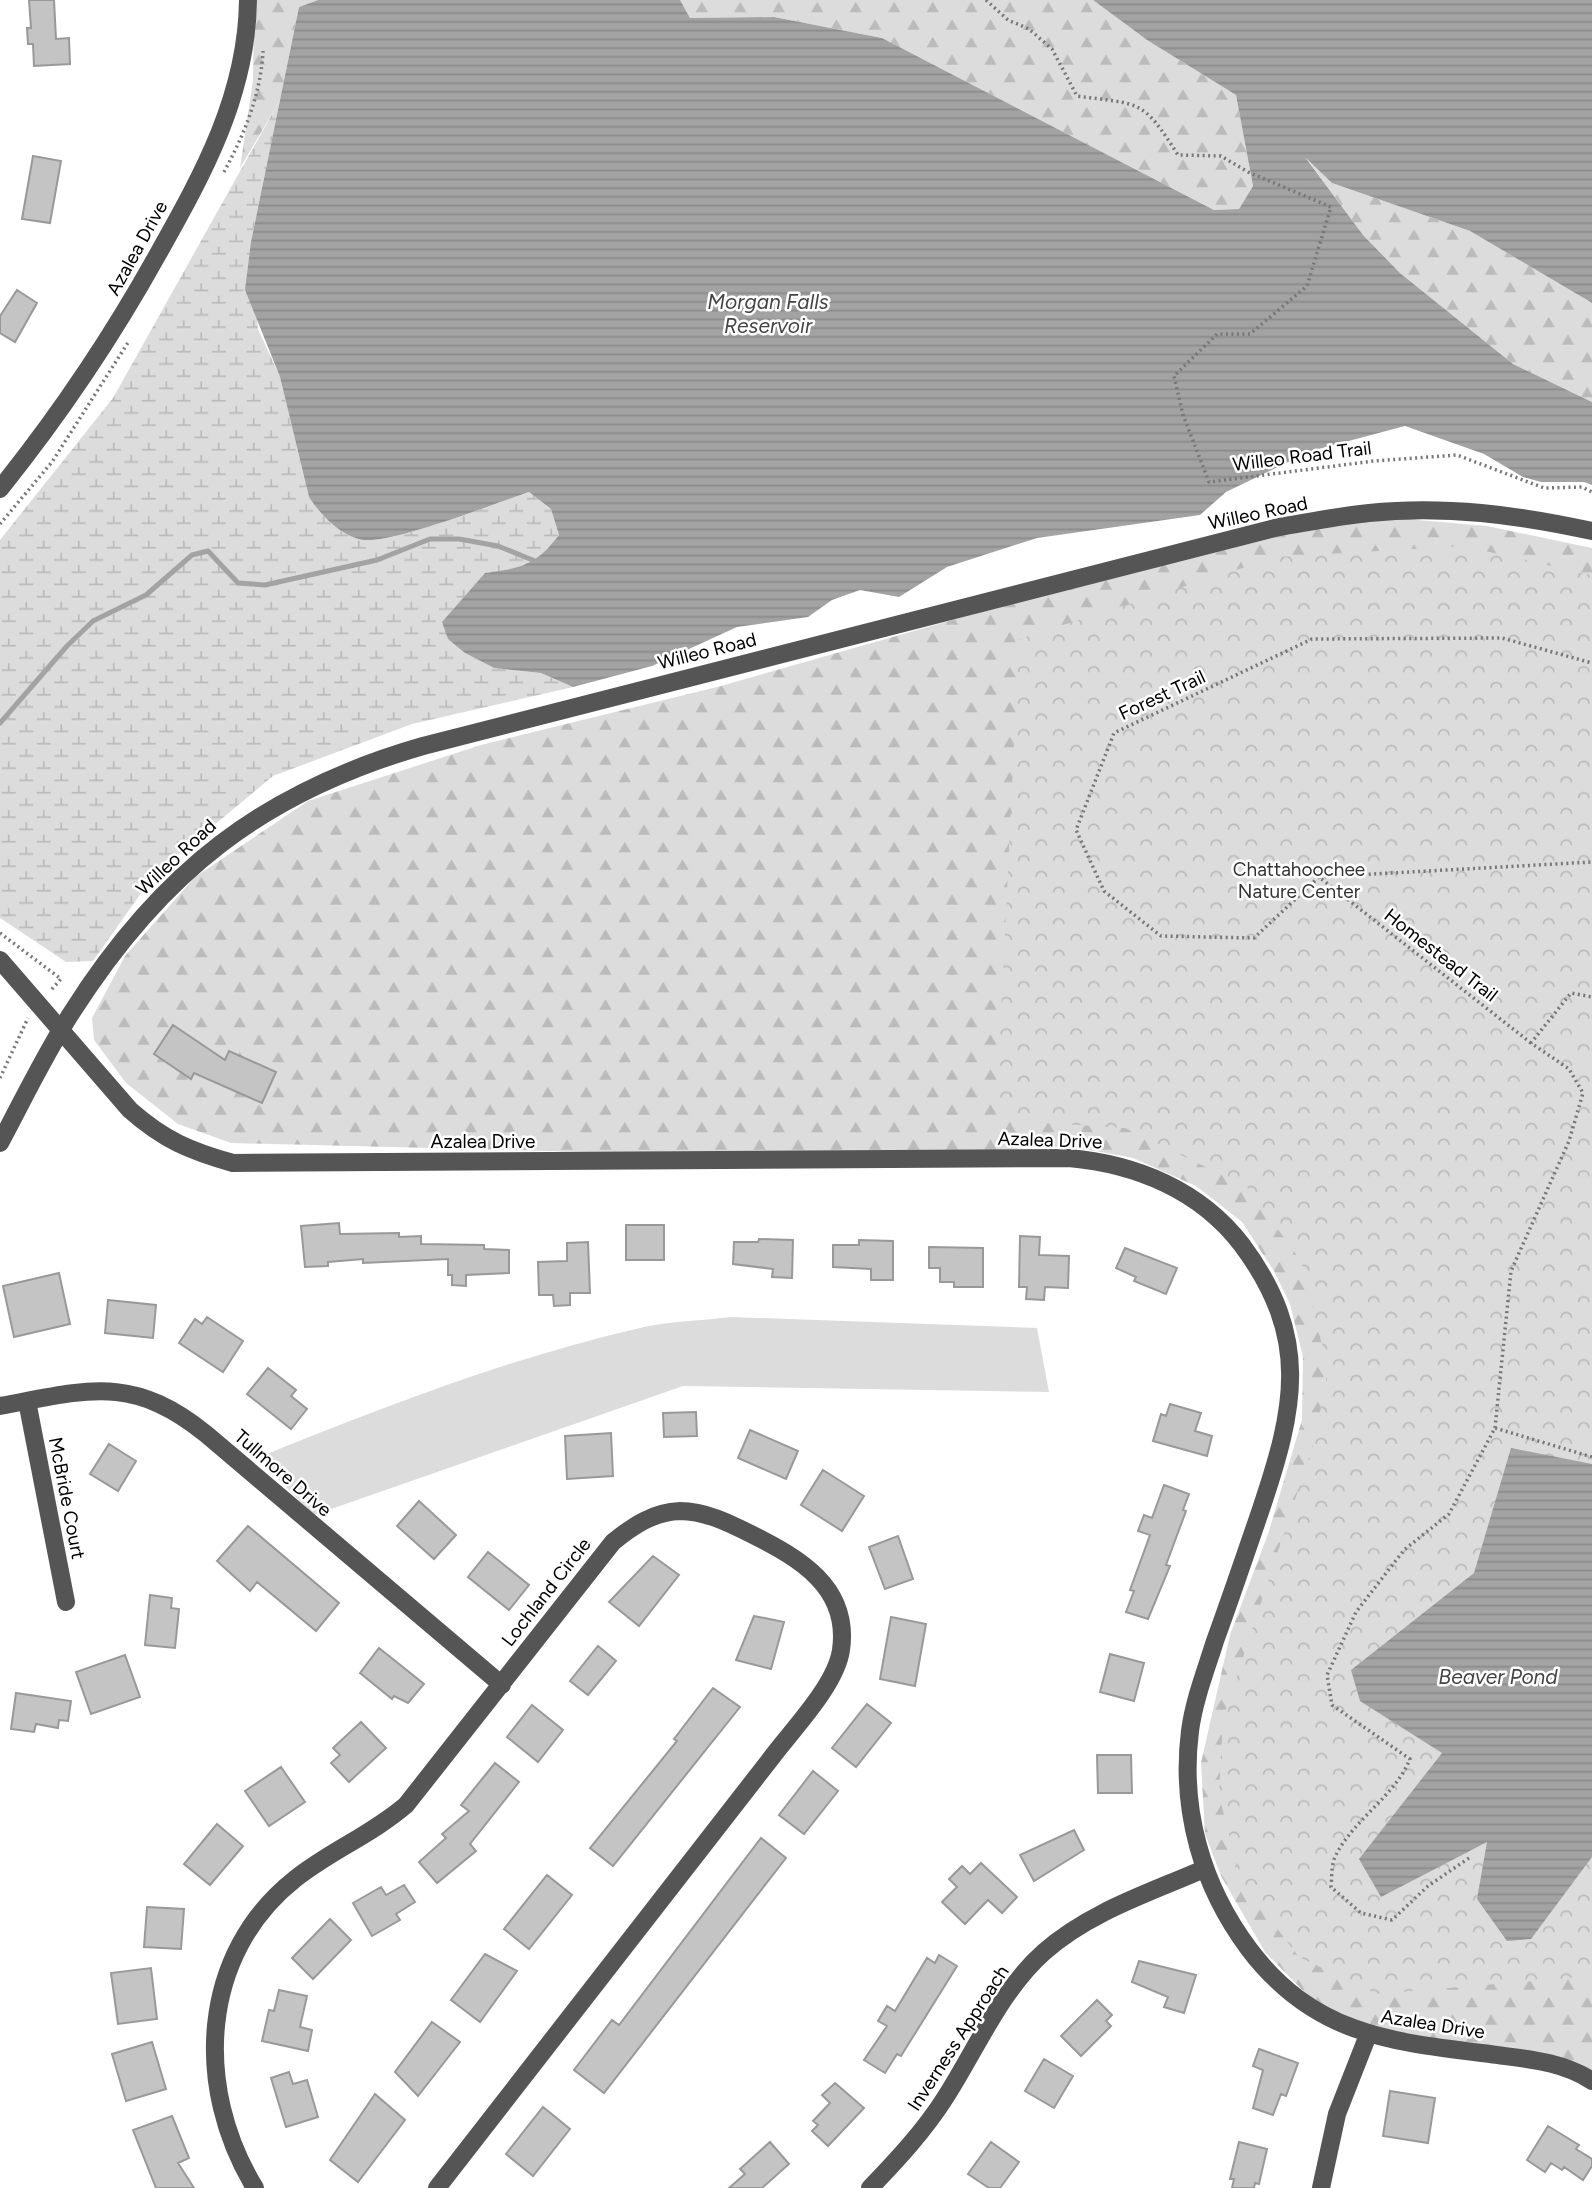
<svg xmlns="http://www.w3.org/2000/svg" width="1592" height="2188" viewBox="0 0 1592 2188" font-family="Figtree,sans-serif">
	<style>
		.green { fill: #dcdcdc }
		.forest { fill: url(#forest-firs) }
		.wetland { fill: url(#wetland-marsh) }
		.park { fill: url(#park-crowns) }
		.water { fill: url(#water-rules) }
		.lines { fill: none; stroke-linecap: round; stroke-linejoin: round }
		.stream { stroke: #a3a3a3; stroke-width: 5 }
		.building { fill: #c4c4c4; stroke: #999; stroke-width: 2 }
		.path { stroke: #777; stroke-width: 3.5; stroke-dasharray: 2 3.5; stroke-linecap: butt }
		.minor { stroke: #555; stroke-width: 18 }
		.labels { text-anchor: middle; dominant-baseline: central; stroke-width: 5; stroke-linejoin: round; paint-order: stroke }
		.street-label { font-size: 19px; fill: #000; stroke: #fff }
		.park-label { font-size: 19px; fill: #333; stroke: #fff }
		.water-label { font-size: 21px; font-style: italic; fill: #444; stroke: #fff }
	</style>
	<defs>
		<pattern id="forest-firs" width="22" height="20" patternUnits="userSpaceOnUse" patternTransform="scale(1.75)"><rect width="22" height="20" fill="#dcdcdc"/><path d="M5 1l3.5 6h-7zM16 11l3.5 6h-7z" fill="#bbb"/></pattern>
		<pattern id="wetland-marsh" width="20" height="14" patternUnits="userSpaceOnUse" patternTransform="scale(1.75)"><rect width="20" height="14" fill="#dcdcdc"/><path d="M1 5h8M5 5V1M11 12h8M15 12V8" fill="none" stroke="#bbb"/></pattern>
		<pattern id="park-crowns" width="20" height="18" patternUnits="userSpaceOnUse" patternTransform="scale(1.75)"><rect width="20" height="18" fill="#dcdcdc"/><path d="M2 6a3 3 0 1 1 6 0M12 15a3 3 0 1 1 6 0" fill="none" stroke="#bbb"/></pattern>
		<pattern id="water-rules" width="6" height="5" patternUnits="userSpaceOnUse" patternTransform="scale(1.75)"><rect width="6" height="5" fill="#a3a3a3"/><path d="M0 2.5h6" fill="none" stroke="#8b8b8b"/></pattern>
	</defs>
	<rect width="100%" height="100%" fill="#fff"/>
	<path class="green" d="M731 1317 1037 1328 1049 1392 683 1386 314 1515 257 1458C381 1408 506 1359 636 1329 666 1321 700 1321 731 1317Z"/>
	<path class="forest" d="M254 0H318L299 7 280 100 240 168 253 80Z
		M680 0H1093L1147 40 1236 95 1253 186 1239 209 1214 210 882 38 774 17 690 18Z
		M1301 151 1332 183 1470 231 1592 303V402L1513 364 1400 273 1363 235Z
		M1337 513 1487 526 1592 548V2082L1555 2061 1407 2041 1321 2009 1265 1952 1221 1876 1205 1834 1201 1763 1230 1635 1268 1534 1302 1420 1303 1357 1290 1304 1274 1271 1242 1222 1196 1186 1133 1158 1090 1150 1046 1146 897 1160 231 1143 178 1124 126 1083 94 1040 92 1018 125 956 195 877 308 801 481 745 721 686 1279 527Z"/>
	<path class="wetland" d="M280 100 251 242 258 329 280 377 309 497C320 514 340 536 363 540 392 544 496 503 529 492L551 509 559 535C536 565 522 568 485 573L442 623 465 653 494 668 541 673 573 687 412 724 273 776 154 875 93 961 66 962 0 918V540L113 398Z"/>
	<path class="park" d="M1463 546 1592 575V1976L1377 1994 1299 1957 1240 1880 1219 1795 1223 1718 1315 1439 1328 1369 1301 1261 1247 1187 1125 1128 996 1120 1019 639 1277 557Z"/>
	<path class="water" d="M318 0H680L690 18 774 17 882 38 1214 210 1239 209 1253 186 1236 95 1147 40 1093 0H1592V303L1470 231 1332 183 1305 157 1363 235 1400 273 1513 364 1592 402V485L1584 482H1541L1523 477 1484 454 1405 426 1311 451 1226 492 1200 515 1037 538 947 567 899 597 860 590 832 600 808 617 737 627 652 666 573 687 541 673 494 668 465 653 448 639 442 622 485 573C522 568 536 565 559 535L551 509 529 492C496 503 392 544 363 540 340 536 320 514 309 497L280 377 245 290 251 242 299 7Z
		M1511 1448 1592 1464V1857L1531 1939 1507 1941 1477 1899 1487 1842 1381 1897 1359 1859 1442 1753 1360 1701 1351 1670 1474 1573Z"/>
	<g class="lines">
		<path class="stream" d="M0 723 67 646 93 621 146 595 192 555 208 551 238 583 265 585 377 560 430 539H459L498 546 535 561"/>
	</g>
	<path class="building" d="M29 0H54L56 39 69 38 70 64 34 66 33 44H28L27 28H31Z
		M33 156 61 161 50 223 22 219Z
		M17 290 37 303 15 342 0 333V316Z
		M173 1025 225 1060 229 1051 276 1072 262 1103 194 1073 191 1079 154 1054Z
		M339 1223 340 1234 399 1233V1237L421 1236V1244L484 1245V1249L509 1250V1273L466 1275V1286L452 1285V1275H448V1259L363 1263V1259L328 1262V1266L305 1267 301 1226Z
		M626 1225H664V1260H626Z
		M1020 1236 1040 1237 1039 1255 1069 1256 1068 1288 1045 1287 1044 1300 1026 1299 1027 1287H1019Z
		M759 1239 793 1240 792 1278 772 1277 773 1269 733 1264 734 1242H758Z
		M859 1240 893 1241V1280H871V1269L833 1267V1245H859Z
		M588 1242 590 1293H570V1305L554 1306 553 1295H539L538 1262 567 1261V1243Z
		M929 1247 983 1248V1287H954V1282H940V1268H929Z
		M1125 1248 1177 1268 1166 1294 1134 1281 1136 1277 1116 1268Z
		M59 1273 70 1324 14 1337 3 1286Z
		M108 1300 156 1305 153 1338 105 1333Z
		M207 1317 243 1341 223 1372 179 1343 195 1319 202 1324Z
		M268 1368 296 1390 291 1396 307 1409 291 1429 247 1394Z
		M1170 1404 1201 1413 1195 1431 1212 1436 1207 1456 1153 1441 1161 1414 1166 1416Z
		M696 1412 697 1436 664 1437 663 1413Z
		M750 1430 798 1451 786 1479 738 1458Z
		M611 1433 613 1476 567 1479 565 1436Z
		M109 1444 136 1461 118 1491 90 1474Z
		M823 1470 864 1496 842 1531 801 1505Z
		M1164 1485 1189 1494 1183 1510 1186 1511 1166 1565 1170 1566 1148 1619 1126 1612 1134 1591 1130 1590 1150 1535 1138 1531 1144 1515 1152 1518Z
		M419 1501 456 1535 434 1559 397 1526Z
		M248 1526 339 1603 316 1631 257 1582 250 1591 217 1561Z
		M898 1536 913 1579 885 1589 869 1547Z
		M488 1552 529 1585 509 1610 468 1577Z
		M653 1556 679 1575 639 1626 609 1602Z
		M150 1595 172 1598 171 1608 179 1609 175 1648 145 1645Z
		M754 1616 784 1622 771 1669 736 1660Z
		M891 1617 926 1624 915 1686 880 1679Z
		M598 1646 616 1661 588 1695 570 1681Z
		M379 1648 424 1684 408 1703 394 1696 392 1699 360 1673Z
		M1110 1654 1144 1663 1134 1701 1100 1692Z
		M125 1655 140 1697 91 1714 76 1672Z
		M713 1688 740 1707 613 1866 590 1848 677 1741 674 1739Z
		M16 1693 71 1701 68 1721 59 1720 58 1728 36 1724 34 1732 11 1729Z
		M867 1704 891 1723 856 1767 832 1748Z
		M532 1705 563 1730 538 1762 507 1737Z
		M361 1722 386 1748 349 1782 331 1763 340 1755 333 1748Z
		M1097 1755H1131L1132 1793H1098Z
		M495 1763 519 1782 470 1844 476 1851 437 1883 419 1862 446 1838 442 1834 469 1811 461 1805Z
		M281 1767 305 1802 269 1826 245 1791Z
		M813 1771 838 1791 804 1834 779 1815Z
		M217 1824 243 1846 210 1885 184 1864Z
		M1074 1830 1084 1850 1034 1881 1020 1855Z
		M761 1838 786 1858 604 2093 574 2070 612 2020 619 2025Z
		M981 1863 1017 1897 1002 1913 988 1900 965 1924 942 1902 957 1887 949 1879 962 1866 970 1874Z
		M547 1875 572 1895 529 1949 504 1929Z
		M404 1885 415 1902 396 1914 400 1920 372 1936 353 1903 381 1887 386 1895Z
		M147 1907 184 1909 181 1949 144 1947Z
		M330 1919 351 1940 313 1979 292 1958Z
		M485 1954 517 1971 480 2022 451 2000Z
		M939 1955 957 1966 901 2056 897 2054 885 2073 864 2060 887 2026 878 2021 887 2006 895 2011 927 1958 935 1963Z
		M1139 1961 1196 1975 1184 2013 1164 2007 1168 1997 1132 1982Z
		M151 1968 157 2019 118 2024 111 1973Z
		M279 1990 307 1996 300 2027 312 2030 308 2051 262 2041 269 2010 274 2011Z
		M1097 2000 1112 2015 1106 2021 1111 2026 1081 2056 1061 2036Z
		M432 2022 460 2042 418 2096 395 2072Z
		M152 2042 166 2089 126 2101 112 2054Z
		M1259 2049 1298 2063 1286 2096 1281 2094 1273 2115 1253 2108 1263 2070 1253 2066Z
		M1044 2059 1073 2076 1054 2108 1025 2091Z
		M289 2072 293 2084 307 2080 318 2117 286 2127 271 2078Z
		M835 2083 864 2108 828 2146 812 2131 818 2125 813 2121 830 2103 822 2095Z
		M1390 2091 1435 2098 1428 2143 1383 2136Z
		M375 2094 405 2120 358 2182 330 2160Z
		M543 2107 570 2129 533 2176 506 2154Z
		M172 2116 189 2158 178 2163 194 2188H156L133 2130Z
		M1548 2126 1579 2145 1576 2149 1592 2159V2166L1583 2180 1564 2167 1562 2170 1551 2163 1545 2172 1527 2160Z
		M770 2142 789 2164 762 2188H729L745 2174 740 2169Z
		M991 2142 1019 2162 1000 2188H989L968 2174Z
		M1239 2142 1267 2149 1259 2184 1255 2183 1254 2188H1232L1234 2179H1230Z"/>
	<g class="lines">
		<path class="path" d="M986 0 1008 20 1029 29 1052 49 1077 96C1141 105 1142 98 1178 155L1221 156 1248 172 1331 207 1307 286 1250 334H1217L1174 376 1183 415 1209 482 1374 461 1457 455 1544 488 1582 487 1592 492
			M224 172C244 135 261 94 263 51
			M0 524 52 462 129 341
			M1319 877 1254 938 1161 936 1104 891 1076 830 1114 733 1312 639 1502 638 1592 663
			M0 933 61 979 51 990
			M1531 1043 1319 877 1592 862
			M0 1078 28 1018
			M1495 1428 1511 1271 1569 1141 1583 1093 1569 1069 1531 1043 1571 993 1592 997
			M1469 1858 1428 1886 1392 1920 1361 1913 1331 1887C1332 1878 1331 1863 1336 1855 1354 1819 1395 1796 1410 1759L1332 1705 1327 1675 1356 1612 1404 1550 1449 1514 1495 1428 1592 1457"/>
		<path class="minor" d="M0 489C60 414 112 337 158 254 203 174 247 95 248 0
			M0 960 130 1110C164 1140 190 1151 233 1163L1069 1158C1136 1164 1200 1190 1242 1245 1311 1338 1295 1408 1261 1509 1246 1553 1231 1597 1215 1641 1206 1670 1194 1700 1190 1731 1180 1810 1202 1886 1249 1949 1314 2035 1391 2042 1490 2054 1525 2059 1562 2061 1592 2081
			M0 1143C23 1100 45 1054 72 1012 161 872 263 792 423 746L1279 527C1309 522 1339 516 1369 513 1444 505 1519 515 1592 531
			M27 1401 66 1602
			M0 1406C87 1390 132 1374 206 1434L502 1685
			M255 2188C194 2088 199 1955 295 1879 330 1851 371 1835 406 1805L613 1542C633 1526 653 1512 680 1511 705 1511 729 1523 751 1534 799 1558 850 1587 841 1650 836 1685 793 1729 772 1757L437 2188
			M870 2188C897 2160 924 2131 945 2098 976 2050 1000 1991 1044 1952 1089 1912 1149 1893 1204 1869
			M1321 2188 1337 2114 1368 2035"/>
	</g>
	<g class="labels">
		<g class="street-label">
			<text transform="translate(137 248) rotate(-61)">Azalea Drive</text>
			<text transform="translate(1302 456) rotate(-7)">Willeo Road Trail</text>
			<text transform="translate(1258 513) rotate(-12)">Willeo Road</text>
			<text transform="translate(707 651) rotate(-14)">Willeo Road</text>
			<text transform="translate(1162 695) rotate(-25)">Forest Trail</text>
			<text transform="translate(176 857) rotate(-43)">Willeo Road</text>
			<text transform="translate(1441 955) rotate(38)">Homestead Trail</text>
			<text transform="translate(1050 1140) rotate(2)">Azalea Drive</text>
			<text x="483" y="1141">Azalea Drive</text>
			<text transform="translate(283 1473) rotate(41)">Tullmore Drive</text>
			<text transform="translate(67 1498) rotate(79)">McBride Court</text>
			<text transform="translate(546 1592) rotate(-52)">Lochland Circle</text>
			<text transform="translate(1433 2024) rotate(9)">Azalea Drive</text>
			<text transform="translate(958 2038) rotate(-57)">Inverness Approach</text>
		</g>
		<g class="park-label">
			<text x="1299" y="869">Chattahoochee<tspan x="1299" dy="22">Nature Center</tspan></text>
		</g>
		<g class="water-label">
			<text x="768" y="301">Morgan Falls<tspan x="768" dy="24">Reservoir</tspan></text>
			<text x="1498" y="1676">Beaver Pond</text>
		</g>
	</g>
</svg>
